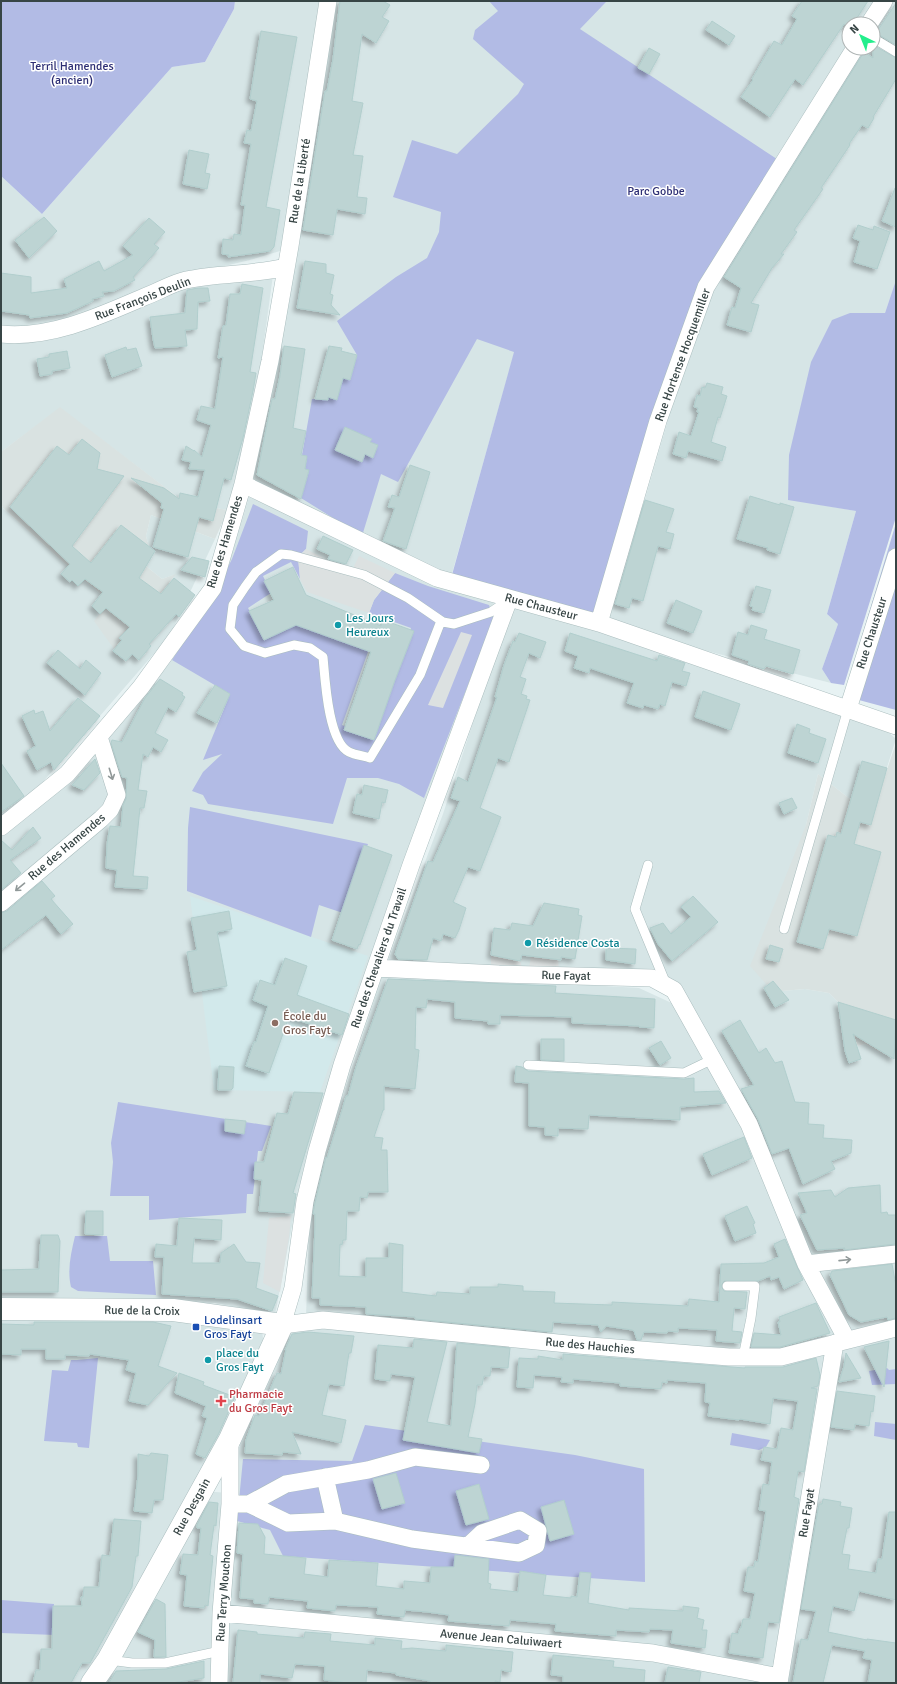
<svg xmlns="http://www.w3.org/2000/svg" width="897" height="1684" viewBox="0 0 897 1684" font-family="Signika,sans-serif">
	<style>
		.residential { fill: #d6e5e6 }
		.industrial { fill: #d9e2e1 }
		.education { fill: #d2e9eb }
		.green { fill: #b2bbe5 }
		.parking { fill: #dce1e1 }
		.building { fill: #bdd4d3; stroke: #b1cecd; filter: url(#shadow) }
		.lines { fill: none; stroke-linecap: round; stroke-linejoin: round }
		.service-casing { stroke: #aabdbe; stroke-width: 10 }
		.minor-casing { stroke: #aabdbe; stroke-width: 18 }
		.tertiary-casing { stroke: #aabdbe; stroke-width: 23 }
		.service { stroke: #fff; stroke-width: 9 }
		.minor { stroke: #fff; stroke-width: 17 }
		.tertiary { stroke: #fff; stroke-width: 22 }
		.oneway { stroke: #919999 }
		.culture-dot { fill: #0f9aa8; stroke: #fff; stroke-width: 1.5 }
		.education-dot { fill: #8d6e63; stroke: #fff; stroke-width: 1.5 }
		.transit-dot { fill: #1a4fb4; stroke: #fff; stroke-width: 1.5 }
		.health-dot { fill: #e0444e; stroke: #fff; stroke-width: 1.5 }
		.labels { text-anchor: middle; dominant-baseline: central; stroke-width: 3; stroke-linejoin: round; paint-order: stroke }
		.park-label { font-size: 12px; fill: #2d2e74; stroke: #fff }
		.street-label { font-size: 12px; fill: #374545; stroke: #fff }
		.culture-label { font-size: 12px; fill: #0d838f; stroke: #fff; text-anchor: start }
		.education-label { font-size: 12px; fill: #785e54; stroke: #fff; text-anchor: start }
		.transit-label { font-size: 12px; fill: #164399; stroke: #fff; text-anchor: start }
		.health-label { font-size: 12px; fill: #be3a42; stroke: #fff; text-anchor: start }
	</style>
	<defs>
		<filter id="shadow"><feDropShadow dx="-3.5" dy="3.5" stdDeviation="2" flood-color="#0004"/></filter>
	</defs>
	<rect width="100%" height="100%" fill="#e7f2f3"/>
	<path class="residential" d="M235 1H327L314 90 280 251 250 260 156 282 99 308 41 328H1V176L42 214 172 67 205 62 234 9Z
		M334 1H594L601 7 607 1H875L863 24H849V48L780 167 592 77 451 577 253 482 276 325Z
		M881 1H896V280L885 313H850L788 499 856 511 827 614 838 624 822 669 831 683 603 624 617 595 686 358 712 287 862 48H873V24Z
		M273 275 259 378 228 510 215 508 179 498 60 408 1 452V337L218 277Z
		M249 497 500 606 387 925 300 1184 275 1315 215 1303 1 1302V833L106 739 172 660 228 567Z
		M1 503 3 508 64 563 109 601 176 574 162 579 146 566 151 554 146 536 151 515 215 539 170 635 42 783 1 817Z
		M512 604 688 657 887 731 896 739 876 802 850 799 818 774 806 825 782 991 805 989 829 993 838 1002 845 1050 865 1044 896 1060V1249L808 1259 751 1128 674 980 642 973 387 963 443 814Z
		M383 973 639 988 676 1005 762 1165 841 1336 775 1352 306 1317 310 1195Z
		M896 1258V1322L852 1333 818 1268Z
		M1 1314 176 1316 262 1328 264 1350 89 1683H1Z
		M285 1325 745 1362 828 1345 780 1650 771 1668 228 1605 234 1461Z
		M896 1331V1683H785L841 1347Z
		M205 1491 227 1493 214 1683H98Z
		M227 1620 593 1652 716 1669 779 1683H221Z"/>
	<path class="industrial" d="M60 407 179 498 215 508 228 510 215 539 151 515 146 536 151 554 146 566 162 579 176 574 117 653 94 621 109 601 64 563 3 508 1 503V452Z
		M896 743V1060L865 1044 845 1050 838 1002 829 993 805 989 782 991 766 984 750 966 806 825 818 774 850 799 876 802Z"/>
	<path class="education" d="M190 896 368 956 320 1092 214 1090Z"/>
	<path class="green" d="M1 1H235L234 9 205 62 172 67 42 214 1 176Z
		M489 1H607L580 29 783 163 706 287 599 623 450 582 514 352 477 339 398 482 381 474 362 536 301 498 309 471 305 469 307 457 302 455 312 399 327 400 328 396 343 378 350 380 357 355 337 321 396 277 427 258 439 232 441 212 393 197 412 140 457 154 518 94 524 84 473 39 475 30 498 11Z
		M896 280V517L844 685 831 683 822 669 838 624 827 614 856 511 788 500 789 455 811 362 832 320 850 313H885Z
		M253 504 308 531 306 549 298 557 300 579 291 562 263 576 271 593 248 608 262 635 295 621 369 649 342 725 375 738 411 628 369 613 374 600 395 573 428 586 489 605 494 618 424 798 399 784 378 778H347L333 824 208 804 203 795 192 791 203 772 222 754 203 760 230 694 172 660 215 593 232 559Z
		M896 523V710L844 696Z
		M190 807 368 844 343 913 319 905 311 937 187 891 188 828Z
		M118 1102 271 1126 262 1151H258L253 1194H247L246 1213 149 1220V1196H110L113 1162 111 1143Z
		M75 1236H107L110 1261H153L156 1295 78 1291 71 1287C67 1270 71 1253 75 1236Z
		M98 1358 89 1448 78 1447 77 1443 44 1441 52 1370 68 1371 71 1360H77Z
		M887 1368 889 1370 896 1369V1384L872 1385 869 1371Z
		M875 1422 896 1424V1440L874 1436Z
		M365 1425 575 1455 644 1469 645 1582 283 1556 270 1530 237 1521 243 1459 352 1461Z
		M732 1433 770 1440 766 1447 759 1450 730 1445Z
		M1 1600 54 1604 53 1621 56 1635 1 1633Z"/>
	<path class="parking" d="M306 549 351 572 359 556 395 573 374 600 369 613 307 592 300 579 298 557Z
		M461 632 472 635 443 708 428 705Z
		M491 955 520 961 522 967 491 965Z
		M531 957 558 960 559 968 529 967Z
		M291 1216 289 1237 280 1292 263 1283 269 1218Z"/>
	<path class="building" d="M340 1H383L390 5 382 17 389 21 376 43 362 34 352 101 363 103 353 155 363 156 357 197 367 198 365 214 337 209 333 235 303 230 325 91H327L333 59Z
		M802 1H868L853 24H849L848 27 844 24 803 85 795 79 770 117 741 97 753 80 752 79 774 41 782 45 797 19 792 16Z
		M896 3V45L876 33Z
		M712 21 735 36 729 45 706 30Z
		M261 31 297 37 266 207 280 210 274 247 270 251 228 257 229 255 222 254 223 239 233 240 234 234 241 235 245 205H241L251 144 244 143 247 130 251 131 257 101 250 99Z
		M873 45 896 58V79L873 117 874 118 868 128 862 125 849 144 850 145 821 188 823 189 794 230 797 232 781 254H784L772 268 751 303 759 305 751 332 727 325 732 307 735 308 741 288 724 277 864 52 873 58Z
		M649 48 660 54 649 74 638 68Z
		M189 150 209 154 205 173 210 174 207 189 183 184Z
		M895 188H896V227L882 221Z
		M44 217 57 231 29 258 15 240Z
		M149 218 165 232 154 244 159 248 133 277 135 280 114 291 102 292 104 296 92 299 93 301 67 313 30 318 29 315 1 311V273L31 277V293L67 288 64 279 99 261 104 271 133 255 123 246Z
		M858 225 873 230 874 226 890 232 877 269 854 262 860 241 853 238Z
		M305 261 326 264V273L334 275 330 294 333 295 331 305 340 315 297 308Z
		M242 284 263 288 250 372 256 373 253 391 243 438 231 480 224 478 213 521 199 517 188 557 153 547 164 509 161 508 162 503 131 478 164 488 179 499 180 493 198 497 205 470 189 469 191 462 182 460 186 446 194 451V450L202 457 211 425 197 420 201 406 215 409 223 357 218 358 223 326 226 325 230 294H240Z
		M198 288H208L210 301 198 302 197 329 185 330 187 346 155 348 153 339 150 317 185 313 187 290Z
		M284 346 305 349 293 428 306 431 301 455 307 456 305 469 309 470 301 499 257 475 272 399H275L280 376Z
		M329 346 342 348 341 351 357 355 350 380 343 378 337 400 328 397V400L315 399Z
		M126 347 127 350 136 348 142 366 112 377 105 355Z
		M67 351 70 368 52 371V374L40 376 37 359 49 357V354Z
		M707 383 723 387 721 394 727 396 720 418 718 417 711 442 726 447 722 461 688 451 686 458 673 454 679 432 691 436 699 412H697L698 408 694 407 697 395 700 396 702 387 705 388Z
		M345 427 372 439 370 442 378 445 373 458 365 454 362 462 335 450Z
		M82 439 100 453 97 469 124 476 72 546 91 563 121 525 155 551 139 578 161 594 174 578 195 595 179 617 176 614 149 644 151 646 139 660 132 654 126 661 113 651 122 640 119 638 130 627 106 608 100 614 92 606 103 592 85 579 78 586 72 580 70 582 61 574 70 564 10 507 57 446 69 455Z
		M410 465 430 472 406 549 383 541 395 508 388 507 392 495 399 497Z
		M750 496 780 505V503L794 507 780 554 767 550 768 548 737 539Z
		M645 500 674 509 666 532 674 534 670 549 658 546 643 601 632 598 629 608 615 604Z
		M323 536 353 550 346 564 328 559 330 555 317 549Z
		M192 557 209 561 205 577 181 570Z
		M293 567 306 595 381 626 383 620 414 631 395 680 374 740 344 730 371 652 296 625 264 640 249 611 274 600 264 581Z
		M756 586 771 590 764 613 752 610 753 607 750 606Z
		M676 600 702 611 693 633 667 623Z
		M751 625 767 630 764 639 800 650 793 674 766 666 764 669 748 664 749 661 732 655 738 632 748 635Z
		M519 633 546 642 540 658 529 653 520 677 526 679 521 694 527 696 526 699 530 700 509 762 498 758 480 808 501 817 480 871 468 867 453 902 466 908 459 930 455 938 443 934 441 941 433 938 427 960 398 959 395 954 428 861 433 862 460 801 451 798 458 777 468 782 497 697H495L504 665 513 641 515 642Z
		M570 633 657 661 659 655 685 663 682 671 690 673 686 686 672 682 665 706 660 704 658 709 644 705 643 708 627 703 634 683 590 668 589 673 574 668 578 656 565 651Z
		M58 650 80 669 86 660 101 673 85 695 47 663Z
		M160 679 183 693 182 695 185 697 176 712 168 707 155 733 168 740 161 752 153 747 148 757 143 754 138 790 147 791 144 808H140L133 876 148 877 147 889 115 887 117 870 106 868 107 844 110 826 121 827 123 805 126 799 127 778 122 777 111 743 112 740 122 742 145 698Z
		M215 685 230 694 217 723 197 713Z
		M703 691 740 704 731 730 695 717Z
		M78 698 100 716 54 770 51 762 37 770 27 751 36 746 22 716 34 710 35 714 43 711 50 731Z
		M797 724 810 729 809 733 826 739 818 763 788 753Z
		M95 759 100 773 84 790 72 785Z
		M862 761 887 768 871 825 860 822 854 844 881 852 857 936 829 929 823 949 797 942 828 835 836 837 837 832 841 834Z
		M1 763 24 796 1 812Z
		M364 785 388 790 385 803 382 802 379 819 353 813 357 794 362 795Z
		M792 798 797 808 784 814 779 803Z
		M33 827 41 838 10 860 21 873 1 890V840L12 850Z
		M364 845 392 855 360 945 359 944 357 949 332 940Z
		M42 881 55 896 51 899 73 924 61 934 46 915 1 950V913L7 911Z
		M693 896 718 922 672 961 658 944 650 928 663 923 671 934 691 917 681 907Z
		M544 903 579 909 578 915 582 916 575 959 561 957V960L522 955 520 961 491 955 494 928 510 930 512 923 533 926Z
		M229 911 232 929 217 932 227 986 194 992 187 952 197 950 191 918Z
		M770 945 783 949 779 962 766 959Z
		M606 948 636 949 635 964 606 960Z
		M285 958 307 966 297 995 349 1014 342 1035 289 1017 269 1073 246 1066 254 1042H256L268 1006 253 1000 260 980 275 985Z
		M388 979 556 986 555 993 655 999 654 1028 639 1027V1026L572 1023V1017L500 1015V1024H488V1021L455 1018V1002L427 999 426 1008 416 1007 415 1049 419 1050 415 1089 384 1086V1110H383L374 1137 383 1138 381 1150H387L388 1192H368L367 1198 360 1197 359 1211H347L346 1240H343L342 1245 340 1244 339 1276 366 1277V1258H387L389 1257V1243L403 1245 402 1292 436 1296 437 1292 470 1294V1287H498V1284L523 1286V1291L555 1292 554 1303 612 1305V1302L688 1306 689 1299 719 1302 721 1264 764 1263 779 1257 774 1244 785 1239 803 1280 784 1289 779 1277 771 1280 770 1276 758 1281H724L721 1286 724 1291 747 1292 745 1309 734 1308 732 1331 742 1332 740 1343 716 1341 717 1330 678 1328V1332L668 1331 667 1333 644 1332 641 1340H637L634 1331 632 1330 606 1326 601 1332 598 1325 553 1322 552 1332 415 1319V1317L366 1314V1307L320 1305V1298H312L315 1226V1214H313L315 1203 326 1157 327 1158 343 1107 346 1096H348L356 1067Z
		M773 981 789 1000 775 1007 764 988Z
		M838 1002 896 1020 894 1059 853 1034 861 1059 849 1063 845 1051Z
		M740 1020 759 1053 766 1048 775 1063 782 1061 795 1102 809 1103 808 1124 824 1125 823 1138 852 1140 851 1153 831 1161 835 1169 803 1184 789 1148 772 1154 758 1119 741 1089 754 1085 722 1031Z
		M541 1039H564V1061L541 1060Z
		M661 1041 671 1058 660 1065 649 1048Z
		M219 1066 234 1067 233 1088 231 1090H218Z
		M516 1066 522 1067 528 1071 684 1079 694 1078V1092L719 1091 726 1103 680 1107V1120L589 1115 588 1129 558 1128V1136L545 1135V1127L529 1126V1083L515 1082Z
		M294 1092 323 1093 293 1193 296 1194 293 1213 259 1211 262 1180 254 1179 255 1162H264L277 1113 288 1114Z
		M225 1119 246 1121 244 1134 225 1131Z
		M744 1137 752 1158 712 1175 703 1154Z
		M880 1185 881 1213 887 1212 888 1215H896V1244L844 1250 845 1248 817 1250 800 1215 807 1213 798 1193 831 1190 835 1197 848 1188Z
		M747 1206 755 1223 753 1224 756 1233 735 1241 725 1216Z
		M86 1211H103V1235L85 1234Z
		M179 1218 222 1220 221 1240 194 1238 192 1263H220L221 1253 234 1244 246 1262 260 1263 256 1288 278 1296 272 1311 237 1299 162 1294 164 1257H155L156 1244 177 1246Z
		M41 1235H58L60 1241 58 1292H1V1270L39 1269Z
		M892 1264 896 1286V1318L888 1320 887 1317 861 1322 849 1315 830 1275 832 1271Z
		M816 1303 830 1333 780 1347H751L754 1333 781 1335 778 1322H780L779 1317Z
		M34 1322H153L171 1326 158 1366 177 1373 148 1405 129 1401 136 1373 126 1370 129 1360 90 1354 89 1356 65 1355V1359H46V1349H21V1355L1 1354V1324L34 1325Z
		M308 1332 354 1336 351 1353H349L344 1386 329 1384 322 1415 346 1420 341 1443 292 1432 301 1454 283 1452 282 1455 245 1453 246 1440 255 1415 259 1416 277 1373 281 1374 286 1350H285L292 1334Z
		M414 1339 447 1342 427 1422 451 1426 457 1343 510 1348 508 1368 491 1367 490 1376H484L482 1385H477L475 1404 468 1437 482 1439 479 1453 403 1440 415 1377 391 1374 390 1381 375 1379 378 1345 413 1348Z
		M889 1341 884 1387 864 1347Z
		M846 1353 861 1378 839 1382 844 1366Z
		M563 1354 745 1368V1367H783L816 1358 820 1375 818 1386 811 1388 817 1389 804 1472 798 1471 794 1497 799 1499 779 1623 768 1622 763 1658 729 1653 732 1633 738 1634 740 1628H741L743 1619H750L755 1593 744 1591 748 1567H754L755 1561 758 1562 766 1511 759 1510 763 1484 769 1485 772 1462 761 1460 764 1447 777 1449 781 1428 793 1430 798 1401 773 1398 770 1424 740 1419 739 1420 708 1416 710 1403 705 1402 706 1383 667 1380V1383L662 1382 661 1389 620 1386V1383L573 1379V1383L561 1382 562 1377 534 1375 533 1388 517 1387 519 1358 538 1359V1356L563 1360Z
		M179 1373 204 1382 203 1385 235 1397 219 1433 205 1458 196 1454 207 1418 202 1416 206 1406 175 1393Z
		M837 1391 875 1396 873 1412 871 1411 869 1426 855 1424 854 1430 831 1427Z
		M151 1453 168 1455 163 1500H154L152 1513 134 1511 138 1475V1454L149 1456Z
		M396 1473 405 1503 382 1509 373 1479Z
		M479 1484 489 1519 466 1525 456 1491Z
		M823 1499 841 1502 840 1506 852 1508 849 1528H847L842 1554 850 1555 848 1569 876 1573 878 1559H882L889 1512H896V1600L859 1591 854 1611 833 1606 828 1632 867 1640V1639L896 1643V1683H868L872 1660 863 1658 865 1651 832 1645 823 1683H793L801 1639 808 1640 816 1611 801 1609 819 1504H822Z
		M564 1500 574 1534 550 1541 541 1507Z
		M209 1502 218 1503 216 1526 214 1525 210 1555 213 1556 208 1606 205 1605 204 1608 184 1606 187 1575 180 1574 183 1554 198 1555 201 1528H197V1525Z
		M114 1519 141 1521 138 1556H136L132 1587 90 1663H82L71 1683H33L36 1670H40L41 1649H52L53 1606H82L81 1597H83L84 1587H99L102 1555 110 1556Z
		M239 1523 258 1524 265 1537 264 1554 306 1558 304 1574 328 1577 329 1560 378 1563 376 1586 404 1589V1581L430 1583 431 1567H454L455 1555 489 1559 488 1583 491 1584 490 1589 518 1592 520 1571 546 1575 543 1595 571 1598V1596L577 1597 580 1572 591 1573 588 1603 629 1610V1608L683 1611V1606L699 1608 697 1618 704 1620 702 1630H707L705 1648 671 1643 673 1630 650 1629 649 1632 616 1630V1636L555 1631 556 1624 544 1623 510 1620 509 1626 448 1621 449 1615 427 1612 405 1610 404 1617 377 1614 378 1607 336 1605 335 1611 307 1608 308 1601 269 1597 268 1604 254 1603V1599L240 1598 243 1554 237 1553Z
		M156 1599 165 1604 166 1657H154L155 1640 138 1632Z
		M238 1630 257 1632V1634L304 1638 305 1632 331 1634 330 1641 375 1645V1638L402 1641 401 1649 412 1648 446 1651V1645L513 1652 511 1672 501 1670 500 1682 495 1681V1683H430V1681L396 1675V1673L367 1670 366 1683H347L324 1680 325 1666 295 1664 292 1678 260 1674V1683H233Z
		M553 1655 614 1661 613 1667 645 1670 644 1683H563V1676L551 1675Z
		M204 1661V1678L172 1683H109L116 1671 166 1669Z
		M668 1667 701 1672 699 1683H665Z"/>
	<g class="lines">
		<g class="service-casing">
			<path id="service" d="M873 38 896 52
				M441 621 420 675 370 758C364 756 355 755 349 752 328 742 325 678 323 657L310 648 294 645 265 653 244 646 230 629 233 605 245 587 256 572 281 554 291 555 364 575 408 598 443 622 454 624 491 612 507 601
				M648 865 635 909 666 984
				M784 929 848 709
				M528 1065 684 1073 713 1059
				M727 1286H755L751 1318 743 1357
				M109 1660 132 1663H165L220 1651"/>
		</g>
		<g class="minor-casing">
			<path id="minor" d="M869 24 884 1
				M1 334C50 339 100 316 144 297 158 292 172 283 186 280 219 273 254 275 286 267
				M243 484 437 578 599 623 896 726
				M509 599 411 865 342 1065 317 1151 305 1201 293 1288 282 1325 323 1320 578 1345 729 1357H781L896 1328
				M599 623 658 421 706 287 855 48
				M848 709 896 557
				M1 827 67 774 141 687 213 588 243 484 270 361 290 246 328 1
				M1 903 101 819 110 810 117 795 99 737
				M376 968 499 974 652 978 674 990 749 1124 806 1264 847 1340
				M806 1264 896 1254
				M325 1477 335 1521
				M230 1504H249L286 1484 368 1470 415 1457 481 1465
				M249 1504 288 1523 335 1521 412 1539 519 1553 536 1545 538 1531 520 1520 482 1533 468 1546
				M221 1613 653 1653 780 1677
				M219 1683 221 1613 230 1504V1440
				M779 1683 835 1343"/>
		</g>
		<g class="tertiary-casing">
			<path id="tertiary" d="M1 1309 173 1310 282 1325 230 1439 108 1660 92 1683"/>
		</g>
		<use href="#service" class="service"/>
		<use href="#minor" class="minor"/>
		<use href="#tertiary" class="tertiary"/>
	</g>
	<defs><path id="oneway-shaft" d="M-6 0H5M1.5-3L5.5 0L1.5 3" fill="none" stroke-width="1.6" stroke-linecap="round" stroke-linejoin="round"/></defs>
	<g class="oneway">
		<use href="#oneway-shaft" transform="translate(111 774) rotate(73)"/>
		<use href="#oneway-shaft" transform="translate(20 887) rotate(140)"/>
		<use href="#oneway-shaft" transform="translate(845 1260) rotate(-6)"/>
	</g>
	<g class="culture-dot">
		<circle cx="338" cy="625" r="4"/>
		<circle cx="528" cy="943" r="4"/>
		<circle cx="208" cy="1360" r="4"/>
	</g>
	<circle class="education-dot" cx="275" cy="1023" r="4"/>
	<rect class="transit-dot" x="192" y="1323" width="8" height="8" rx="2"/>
	<path class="health-dot" d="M219 1395h4v4h4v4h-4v4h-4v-4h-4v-4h4z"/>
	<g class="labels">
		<g class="park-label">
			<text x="72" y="66">Terril Hamendes<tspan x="72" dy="14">(ancien)</tspan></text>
			<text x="656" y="191">Parc Gobbe</text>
		</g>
		<g class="street-label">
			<text transform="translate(300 181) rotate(-81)">Rue de la Liberté</text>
			<text transform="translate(143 299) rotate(-21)">Rue François Deulin</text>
			<text transform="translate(683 355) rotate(-70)">Rue Hortense Hocquemiller</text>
			<text transform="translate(225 542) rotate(-73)">Rue des Hamendes</text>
			<text transform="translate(541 607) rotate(15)">Rue Chausteur</text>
			<text transform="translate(872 633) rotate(-72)">Rue Chausteur</text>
			<text transform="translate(67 847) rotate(-40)">Rue des Hamendes</text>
			<text transform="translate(379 958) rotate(-71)">Rue des Chevaliers du Travail</text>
			<text transform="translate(566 976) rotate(1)">Rue Fayat</text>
			<text transform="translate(142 1311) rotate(1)">Rue de la Croix</text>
			<text transform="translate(590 1346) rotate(5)">Rue des Hauchies</text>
			<text transform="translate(192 1507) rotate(-61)">Rue Desgain</text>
			<text transform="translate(807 1513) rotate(-81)">Rue Fayat</text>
			<text transform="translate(224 1593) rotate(-86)">Rue Terry Mouchon</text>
			<text transform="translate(501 1639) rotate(5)">Avenue Jean Caluiwaert</text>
		</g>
		<g class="culture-label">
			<text x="346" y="618">Les Jours<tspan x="346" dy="14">Heureux</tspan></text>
			<text x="536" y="943">Résidence Costa</text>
			<text x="216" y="1353">place du<tspan x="216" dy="14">Gros Fayt</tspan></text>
		</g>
		<g class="education-label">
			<text x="283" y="1016">École du<tspan x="283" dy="14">Gros Fayt</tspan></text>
		</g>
		<g class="transit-label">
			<text x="204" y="1320">Lodelinsart<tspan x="204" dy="14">Gros Fayt</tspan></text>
		</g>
		<g class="health-label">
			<text x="229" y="1394">Pharmacie<tspan x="229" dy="14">du Gros Fayt</tspan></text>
		</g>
	</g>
	<rect width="897" height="1684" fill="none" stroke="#374545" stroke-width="4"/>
	<g transform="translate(861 36) rotate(317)"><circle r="19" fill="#ffffff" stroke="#afb5b5"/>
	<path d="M0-3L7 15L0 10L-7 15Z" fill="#23ee8c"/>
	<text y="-6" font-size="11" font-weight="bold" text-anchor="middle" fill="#374545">N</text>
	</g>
</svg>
